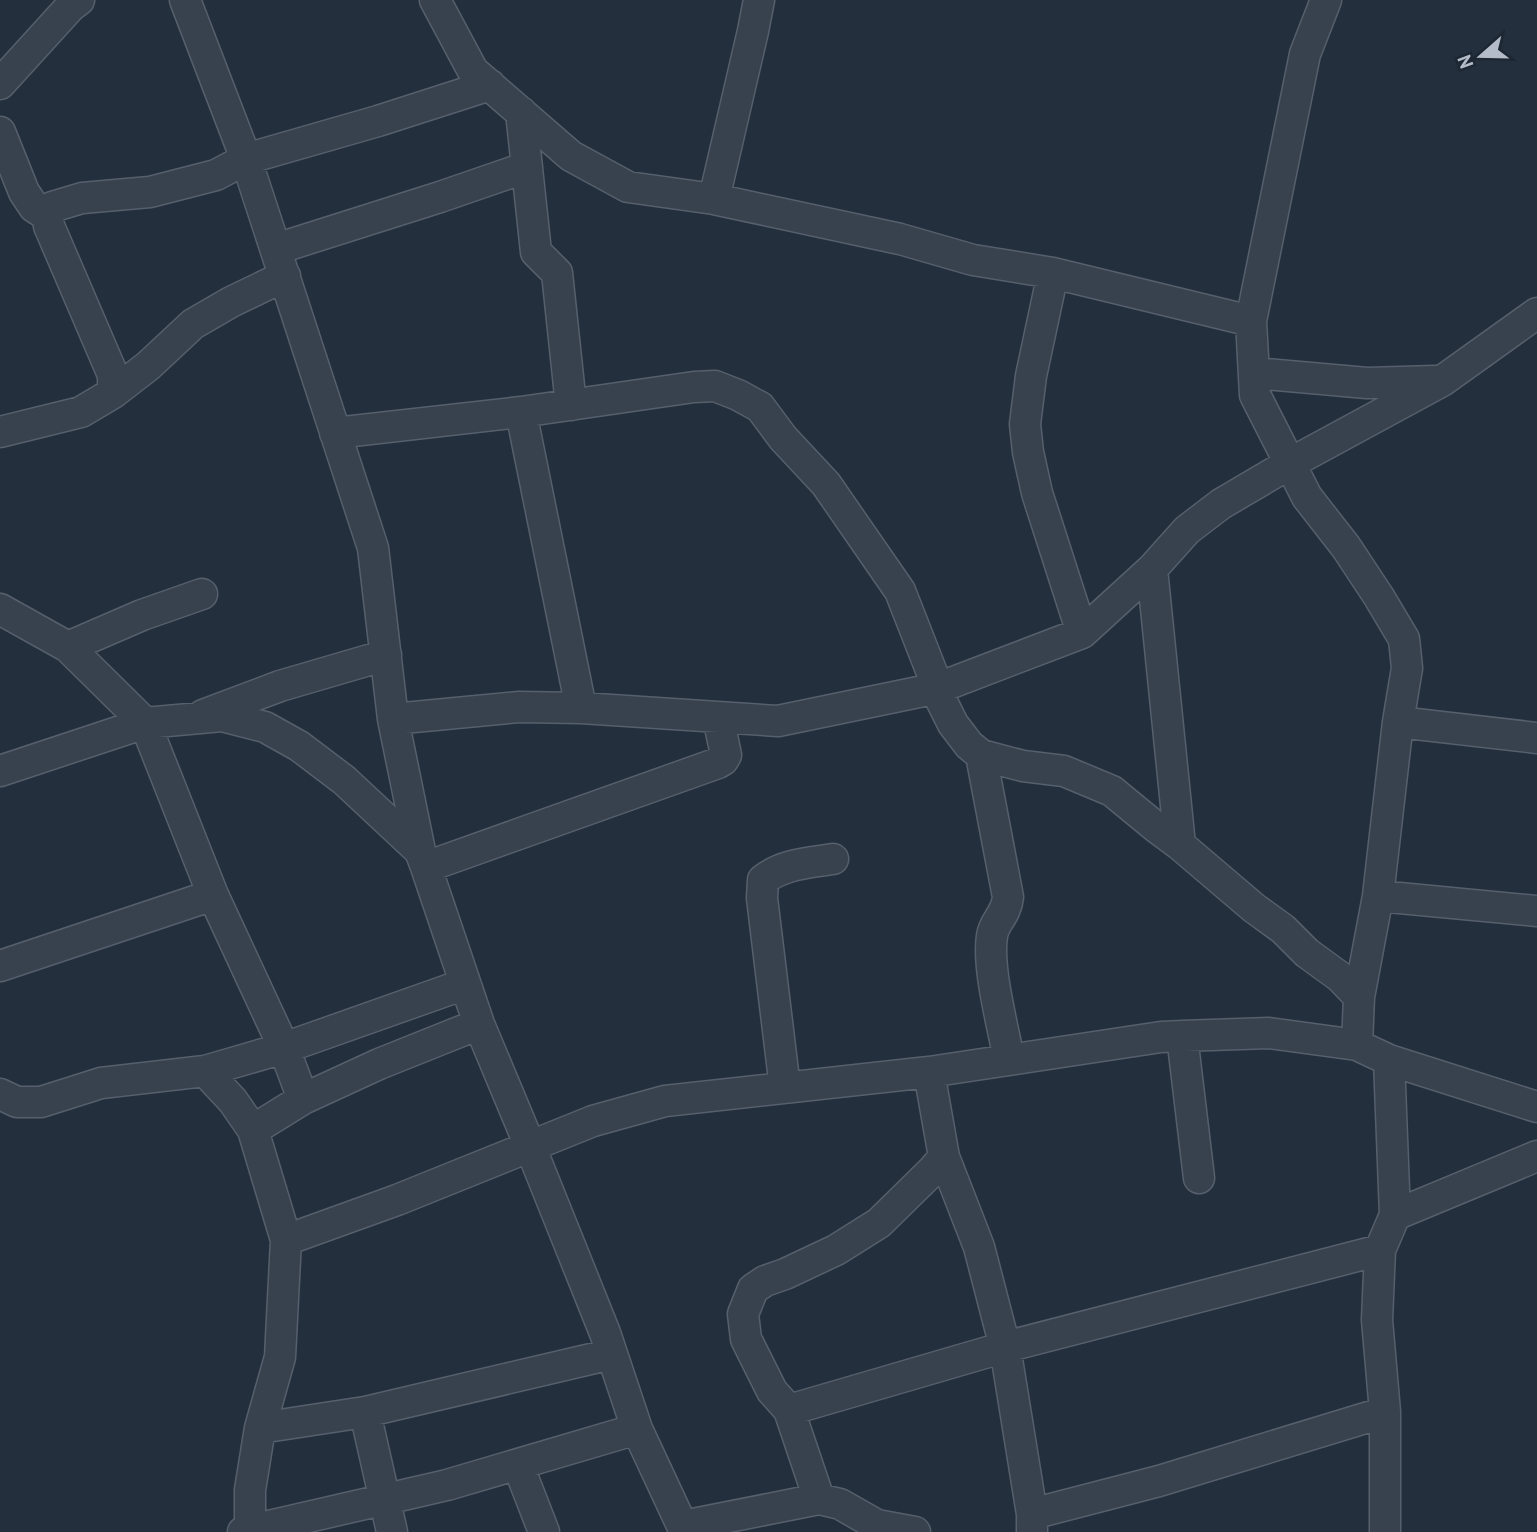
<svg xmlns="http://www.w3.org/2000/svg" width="1537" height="1532" viewBox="0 0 1537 1532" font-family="'PT Sans',sans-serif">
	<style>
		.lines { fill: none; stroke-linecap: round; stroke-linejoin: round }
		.minor-casing { stroke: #565f6c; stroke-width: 33 }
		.minor { stroke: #38414e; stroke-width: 30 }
	</style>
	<rect width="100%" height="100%" fill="#242f3e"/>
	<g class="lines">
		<g class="minor-casing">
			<path id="minor" d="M185 0 246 159 373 548 393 719 420 851
				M435 0 473 71 571 156 628 187 714 199 900 239 973 260 1053 273 1251 321
				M1326 0 1305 54 1251 321 1255 395 1307 497 1346 547 1379 597 1404 639 1407 668 1398 722 1378 896 1359 997 1357 1045
				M0 84 71 6 79 0
				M521 112 536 252 557 273 571 405
				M0 132 24 192 34 207 48 216
				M714 199 753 31 759 0
				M276 249 440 197 527 167
				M1053 273 1031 376 1025 424 1028 452 1037 493 1082 633
				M1254 373 1367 383 1435 381
				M113 393 148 366 193 324 231 302 285 276
				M521 412 581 708
				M0 432 81 412 113 393V375L49 226 48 216 52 207 82 198 150 192 216 175 246 159 378 121 490 85
				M335 433 521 412 694 387 715 386 738 395 760 407 783 438 826 484 900 591 938 688 940 698 953 724 969 745 981 755 1023 766 1064 771 1112 791 1157 828 1180 845 1254 908 1283 929 1307 953 1340 977 1359 997
				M1152 569 1180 845
				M0 609 68 647 145 723 213 895 284 1048 303 1099
				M68 647 142 615 202 594
				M203 715 280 686 386 655
				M393 719 519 707 581 708 778 721 938 688 1082 633 1152 569 1187 530 1221 504 1289 464 1442 381 1537 313
				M1398 722 1537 738
				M981 755 1008 897C1006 916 994 921 992 936 987 969 1003 1026 1009 1060
				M0 771 145 723 222 716 265 727 299 746 344 780 420 851 426 867 479 1024 530 1146 605 1333 637 1429 685 1532
				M426 867 718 763 723 760 726 755 718 717
				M1378 896 1537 911
				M0 966 213 895
				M1182 1036 1199 1178
				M1389 1060 1537 1107
				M205 1071 284 1048 465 984
				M929 1072 944 1157 979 1247 1005 1347 1032 1514V1532
				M785 1088 762 898 763 880C783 864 808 863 833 859
				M0 1094 17 1102H41L101 1083 205 1071 233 1101 253 1130 286 1240 280 1357 260 1428 250 1490V1532
				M253 1130 303 1099 379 1064 479 1024
				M1395 1215 1537 1156
				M286 1240 397 1200 593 1121 665 1101 929 1072 1161 1037 1182 1036 1269 1033 1357 1045 1389 1060 1395 1215 1380 1250 1377 1320 1385 1412V1532
				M789 1410 1005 1347 1380 1250
				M365 1412 392 1532
				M260 1428 365 1412 612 1354
				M518 1465 544 1532
				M819 1499 789 1410 772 1391 746 1339 743 1314 753 1289 765 1281 785 1274 836 1250 879 1223 933 1170 944 1157
				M1032 1514 1159 1481 1385 1412
				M683 1526 819 1499 840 1504 877 1525 915 1532
				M243 1532 447 1485 637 1429"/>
		</g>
		<use href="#minor" class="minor"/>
	</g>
	<g transform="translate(1481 56) rotate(250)" stroke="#1d2633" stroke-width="5" paint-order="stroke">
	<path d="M0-5L12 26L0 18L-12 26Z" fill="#b4bcc9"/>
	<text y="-10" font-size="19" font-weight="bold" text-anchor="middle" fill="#b4bcc9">N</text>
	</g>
</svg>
